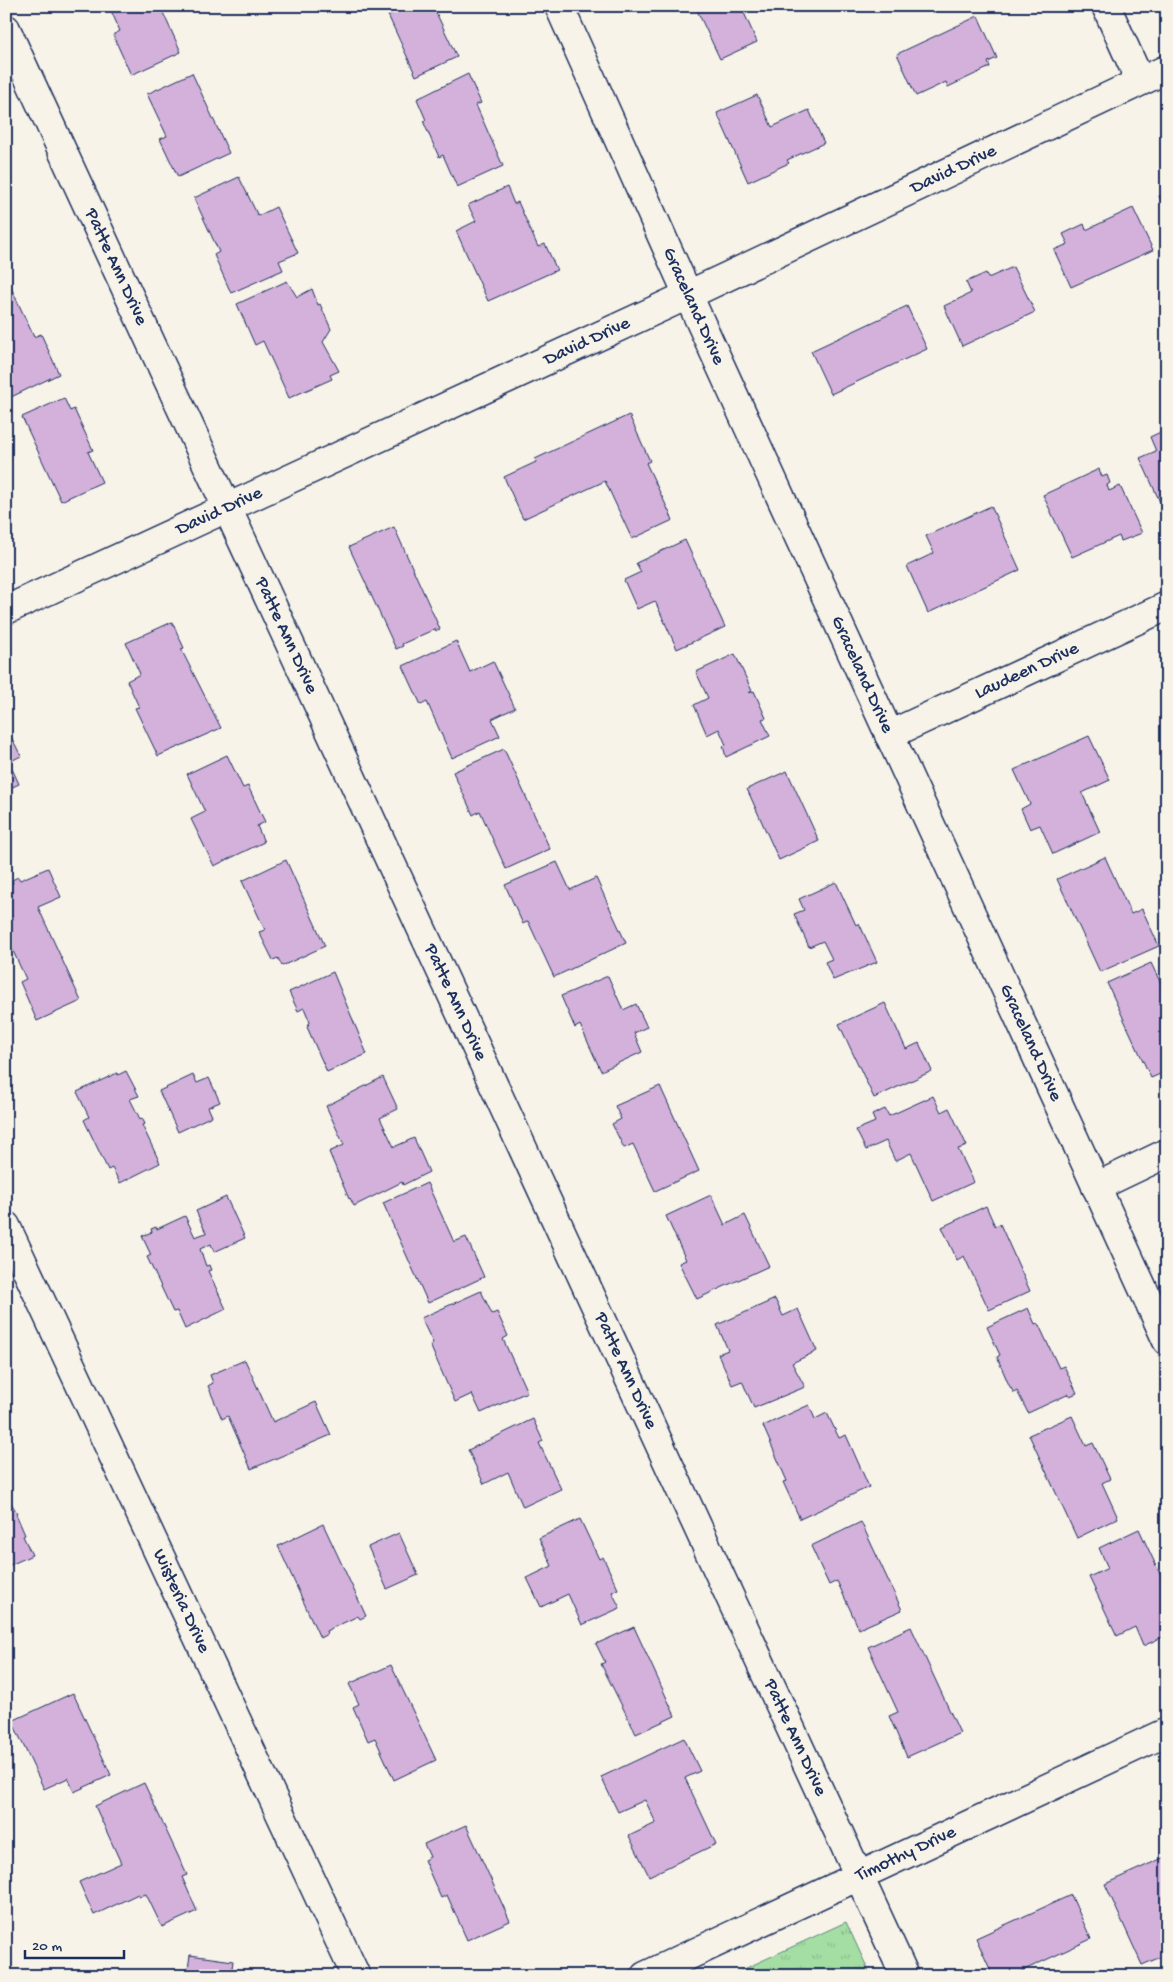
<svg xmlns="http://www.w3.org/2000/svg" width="1173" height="1982" viewBox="0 0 1173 1982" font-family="'Gochi Hand',sans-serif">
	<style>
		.grass { fill: url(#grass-tufts); stroke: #608680 }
		.building { fill: #d3b1db; stroke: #1b2f5e }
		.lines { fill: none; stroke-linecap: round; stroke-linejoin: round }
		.minor-casing { stroke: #1b2f5e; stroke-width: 31 }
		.minor { stroke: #f7f3e8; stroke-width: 28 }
		.labels { text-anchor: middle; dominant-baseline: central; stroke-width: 4; stroke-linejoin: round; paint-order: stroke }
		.street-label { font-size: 19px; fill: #1b2f5e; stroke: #f7f3e8 }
	</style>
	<defs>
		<pattern id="grass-tufts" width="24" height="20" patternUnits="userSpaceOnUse" patternTransform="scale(1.25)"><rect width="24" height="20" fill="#a4dea3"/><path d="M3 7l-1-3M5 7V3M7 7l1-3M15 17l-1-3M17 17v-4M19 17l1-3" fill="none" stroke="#8dbf8f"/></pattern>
	</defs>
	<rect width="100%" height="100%" fill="#f7f3e8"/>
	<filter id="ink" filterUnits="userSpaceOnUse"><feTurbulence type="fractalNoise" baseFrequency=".02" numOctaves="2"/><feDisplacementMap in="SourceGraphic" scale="10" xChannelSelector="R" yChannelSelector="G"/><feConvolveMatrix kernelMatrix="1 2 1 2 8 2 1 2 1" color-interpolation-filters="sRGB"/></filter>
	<g filter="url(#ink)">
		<path class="grass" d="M846 1922 871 1976H729Z"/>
		<path class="building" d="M109 6H160L181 52 131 75 113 35 120 31Z
			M390 6H433L457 57 416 76 388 15 393 13Z
			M695 6H741L757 42 720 59Z
			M978 16 997 58 988 62 990 67 948 87 946 82 916 96 897 54Z
			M192 73 229 153 178 177 160 139 167 136 147 94Z
			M468 74 481 103 476 105 503 166 457 187 443 155 439 157 423 121 426 120 417 99Z
			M757 95 772 127 809 110 824 143 787 160 789 163 748 182 717 113Z
			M239 177 258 216 276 207 298 253 279 261 283 270 231 293 214 255 219 252 194 198Z
			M507 187 514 204 518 202 538 247 545 244 557 270 488 301 456 231 476 221 468 205Z
			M1167 193V213L1159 196Z
			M1133 208 1153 250 1071 287 1054 250 1068 244 1063 234 1084 224 1086 230Z
			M1013 267 1035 312 962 346 944 306 971 293 966 282 986 273 988 278Z
			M7 279 34 337 41 334 59 374 9 398 6 391Z
			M287 281 297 297 312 289 318 305 320 304 331 329 323 342 339 371 330 375 332 379 289 398 263 341 255 345 237 304Z
			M907 306 927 349 831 394 811 351Z
			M64 398 70 411 74 409 93 450 88 452 102 482 61 501 22 417Z
			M629 415 650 461 646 463 673 520 632 539 605 481 523 519 504 477 536 462 535 459Z
			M1167 429V499L1160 502 1140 458 1156 451 1150 437Z
			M1099 469 1102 477 1107 475 1110 483 1107 485 1109 491 1120 486 1142 533 1121 541 1119 536 1072 557 1043 495Z
			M991 506 1020 570 928 613 907 566 934 553 926 536Z
			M394 527 440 629 436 631 435 629 402 644 403 646 396 649 349 547Z
			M685 540 725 627 677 649 655 601 637 609 624 580 641 572 636 563Z
			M172 622 184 648 181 649 221 728 158 756 135 708 139 707 127 681 140 674 126 643Z
			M456 641 470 672 493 661 515 708 492 719 500 736 452 758 427 702 421 705 403 666Z
			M735 654 752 691 749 693 754 691 766 718 762 719 770 736 726 757 723 746 726 745 719 729 707 735 694 705 708 698 696 672Z
			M6 727 21 756 9 762 19 784 6 790Z
			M1089 736 1110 780 1082 793 1100 832 1053 854 1040 825 1030 829 1021 809 1030 804 1014 770Z
			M504 749 550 849 506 869 480 811 473 815 453 772Z
			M227 755 243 788 248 786 265 822 257 826 264 842 214 866 191 819 205 812 187 774Z
			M787 771 819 841 779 860 747 789Z
			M1105 857 1131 914 1142 909 1159 946 1100 972 1057 879Z
			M286 860 325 946 282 966 278 958 273 960 259 932 265 930 242 881Z
			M557 862 570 890 596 878 626 943 554 977 528 921 523 924 505 885Z
			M48 868 61 897 38 907 81 1001 37 1021 20 982 26 979 6 936V887L13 883 12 880 18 877 20 880Z
			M836 882 856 925 859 923 877 962 833 980 825 962 832 959 823 941 809 947 794 914 804 910 799 899Z
			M1151 963 1167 996V1071L1151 1078 1107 983Z
			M333 972 367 1054 327 1072 307 1027 310 1022 304 1008 298 1011 289 992Z
			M608 976 623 1010 636 1004 647 1027 634 1033 642 1052 601 1071 580 1025 575 1028 561 996Z
			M885 1003 906 1049 919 1043 932 1071 874 1098 839 1024Z
			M126 1071 139 1096 130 1099 140 1119 142 1118 145 1124 142 1125 160 1163 120 1183 112 1168 108 1170 84 1120 89 1117 77 1092 117 1073 118 1075Z
			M193 1075 197 1083 209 1078 220 1102 208 1107 212 1116 178 1132 159 1091Z
			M383 1077 398 1109 380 1118 394 1147 414 1138 429 1172 403 1185 402 1182 354 1206 350 1198 349 1199 329 1152 344 1145 326 1106Z
			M660 1086 699 1171 655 1191 633 1144 624 1148 612 1124 621 1119 615 1106Z
			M933 1096 941 1112 949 1108 967 1146 958 1149 974 1182 933 1201 911 1153 895 1161 886 1141 866 1150 856 1130 875 1122 872 1115 885 1109 889 1116Z
			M427 1183 454 1242 466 1237 484 1277 428 1303 383 1203Z
			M711 1195 725 1225 745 1215 769 1266 697 1299 679 1263 686 1260 666 1216Z
			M226 1197 245 1238 214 1252 211 1244 200 1249 206 1266 209 1265 211 1270 208 1271 226 1309 185 1329 177 1311 173 1312 147 1257 151 1255 142 1236 152 1232 151 1229 156 1227 157 1229 185 1216 195 1237 206 1233 196 1211Z
			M986 1206 995 1226 1000 1224 1030 1291 989 1310 964 1256 957 1260 942 1227Z
			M481 1291 492 1314 497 1312 508 1336 503 1339 527 1392 481 1413 472 1394 455 1402 430 1345 433 1343 421 1318Z
			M775 1299 783 1316 798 1309 817 1351 792 1363 805 1387 754 1408 742 1381 732 1385 718 1354 728 1350 717 1325Z
			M1028 1308 1035 1324 1038 1323 1059 1368 1064 1366 1077 1393 1070 1396 1069 1394 1028 1413 1017 1391 1014 1393 1009 1385 997 1357 1000 1355 987 1327Z
			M245 1360 273 1422 316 1402 331 1435 251 1469 228 1416 222 1419 208 1386 213 1383 210 1375Z
			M809 1405 815 1419 827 1413 839 1438 846 1435 869 1487 800 1519 783 1482 787 1481 763 1426Z
			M1072 1416 1086 1446 1093 1443 1110 1479 1102 1483 1118 1518 1077 1538 1029 1435Z
			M533 1419 543 1441 539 1443 561 1489 523 1507 508 1472 484 1484 468 1450Z
			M6 1494 17 1513 16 1514 25 1535 23 1536 32 1555 6 1567Z
			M580 1519 599 1559 603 1557 618 1589 612 1592 620 1608 582 1625 568 1594 541 1607 527 1578 552 1566 539 1538Z
			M861 1522 902 1610 859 1629 837 1581 829 1585 811 1546Z
			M323 1524 366 1616 360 1619 358 1616 326 1631 327 1634 320 1638 278 1546Z
			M1139 1529 1167 1589V1635L1143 1646 1135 1627 1117 1636 1089 1577 1108 1568 1099 1548Z
			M399 1533 418 1575 387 1589 368 1547Z
			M634 1627 675 1716 636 1734 601 1664 605 1662 596 1644Z
			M911 1627 960 1733 907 1757 889 1716 898 1712 868 1647Z
			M391 1665 436 1760 394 1780 375 1738 368 1741 353 1707 359 1704 349 1684Z
			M73 1693 111 1775 74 1792 68 1778 44 1789 12 1721Z
			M684 1738 700 1771 685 1778 716 1844 649 1876 629 1836 656 1823 645 1800 618 1812 601 1777Z
			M144 1783 187 1875 182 1877 197 1911 162 1927 146 1894 139 1896 138 1894 94 1915 79 1882 121 1863 95 1806Z
			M466 1825 510 1921 467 1940 447 1895 441 1898 424 1860 430 1857 424 1844Z
			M1167 1856V1956L1164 1958 1163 1956 1142 1965 1105 1884Z
			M1071 1895 1091 1939 1022 1971 1024 1976H993L976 1938Z
			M190 1955 233 1961 231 1976H187Z"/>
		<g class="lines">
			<g class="minor-casing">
				<g id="minor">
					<path id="s1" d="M559 6 688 295 1167 1341"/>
					<path d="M1106 6 1140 81"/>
					<path id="s2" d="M6 29 905 1976"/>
					<path id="s3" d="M6 610 688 295 1167 69"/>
					<path id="s4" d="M889 735 1167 606"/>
					<path d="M1096 1187 1167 1153"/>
					<path id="s5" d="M6 1226 356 1976"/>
					<path id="s6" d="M645 1976 1167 1732"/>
				</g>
			</g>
			<use href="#minor" class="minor"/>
		</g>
	</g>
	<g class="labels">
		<g class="street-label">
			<text stroke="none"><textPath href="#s3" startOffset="1045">David Drive</textPath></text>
			<text stroke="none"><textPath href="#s2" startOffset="262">Patte Ann Drive</textPath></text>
			<text stroke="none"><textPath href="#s1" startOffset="329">Graceland Drive</textPath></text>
			<text stroke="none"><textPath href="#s3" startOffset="640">David Drive</textPath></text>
			<text stroke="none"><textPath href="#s3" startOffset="235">David Drive</textPath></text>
			<text stroke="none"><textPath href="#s2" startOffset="668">Patte Ann Drive</textPath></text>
			<text stroke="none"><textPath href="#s4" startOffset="152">Laudeen Drive</textPath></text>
			<text stroke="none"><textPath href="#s1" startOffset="734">Graceland Drive</textPath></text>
			<text stroke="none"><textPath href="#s2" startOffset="1072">Patte Ann Drive</textPath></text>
			<text stroke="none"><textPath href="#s1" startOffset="1139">Graceland Drive</textPath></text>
			<text stroke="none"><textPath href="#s2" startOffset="1478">Patte Ann Drive</textPath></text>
			<text stroke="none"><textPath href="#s5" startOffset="414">Wisteria Drive</textPath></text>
			<text stroke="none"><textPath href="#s2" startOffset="1882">Patte Ann Drive</textPath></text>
			<text stroke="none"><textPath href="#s6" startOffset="288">Timothy Drive</textPath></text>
		</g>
	</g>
	<rect width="1173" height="1982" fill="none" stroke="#f7f3e8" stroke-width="25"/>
	<rect x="12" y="12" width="1148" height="1957" fill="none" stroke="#1b2f5e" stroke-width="2" filter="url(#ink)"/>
	<path d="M25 1950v8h99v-8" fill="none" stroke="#1b2f5e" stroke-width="2.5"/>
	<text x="32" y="1950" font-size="15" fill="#1b2f5e" stroke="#f7f3e8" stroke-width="4" paint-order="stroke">20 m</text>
</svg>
